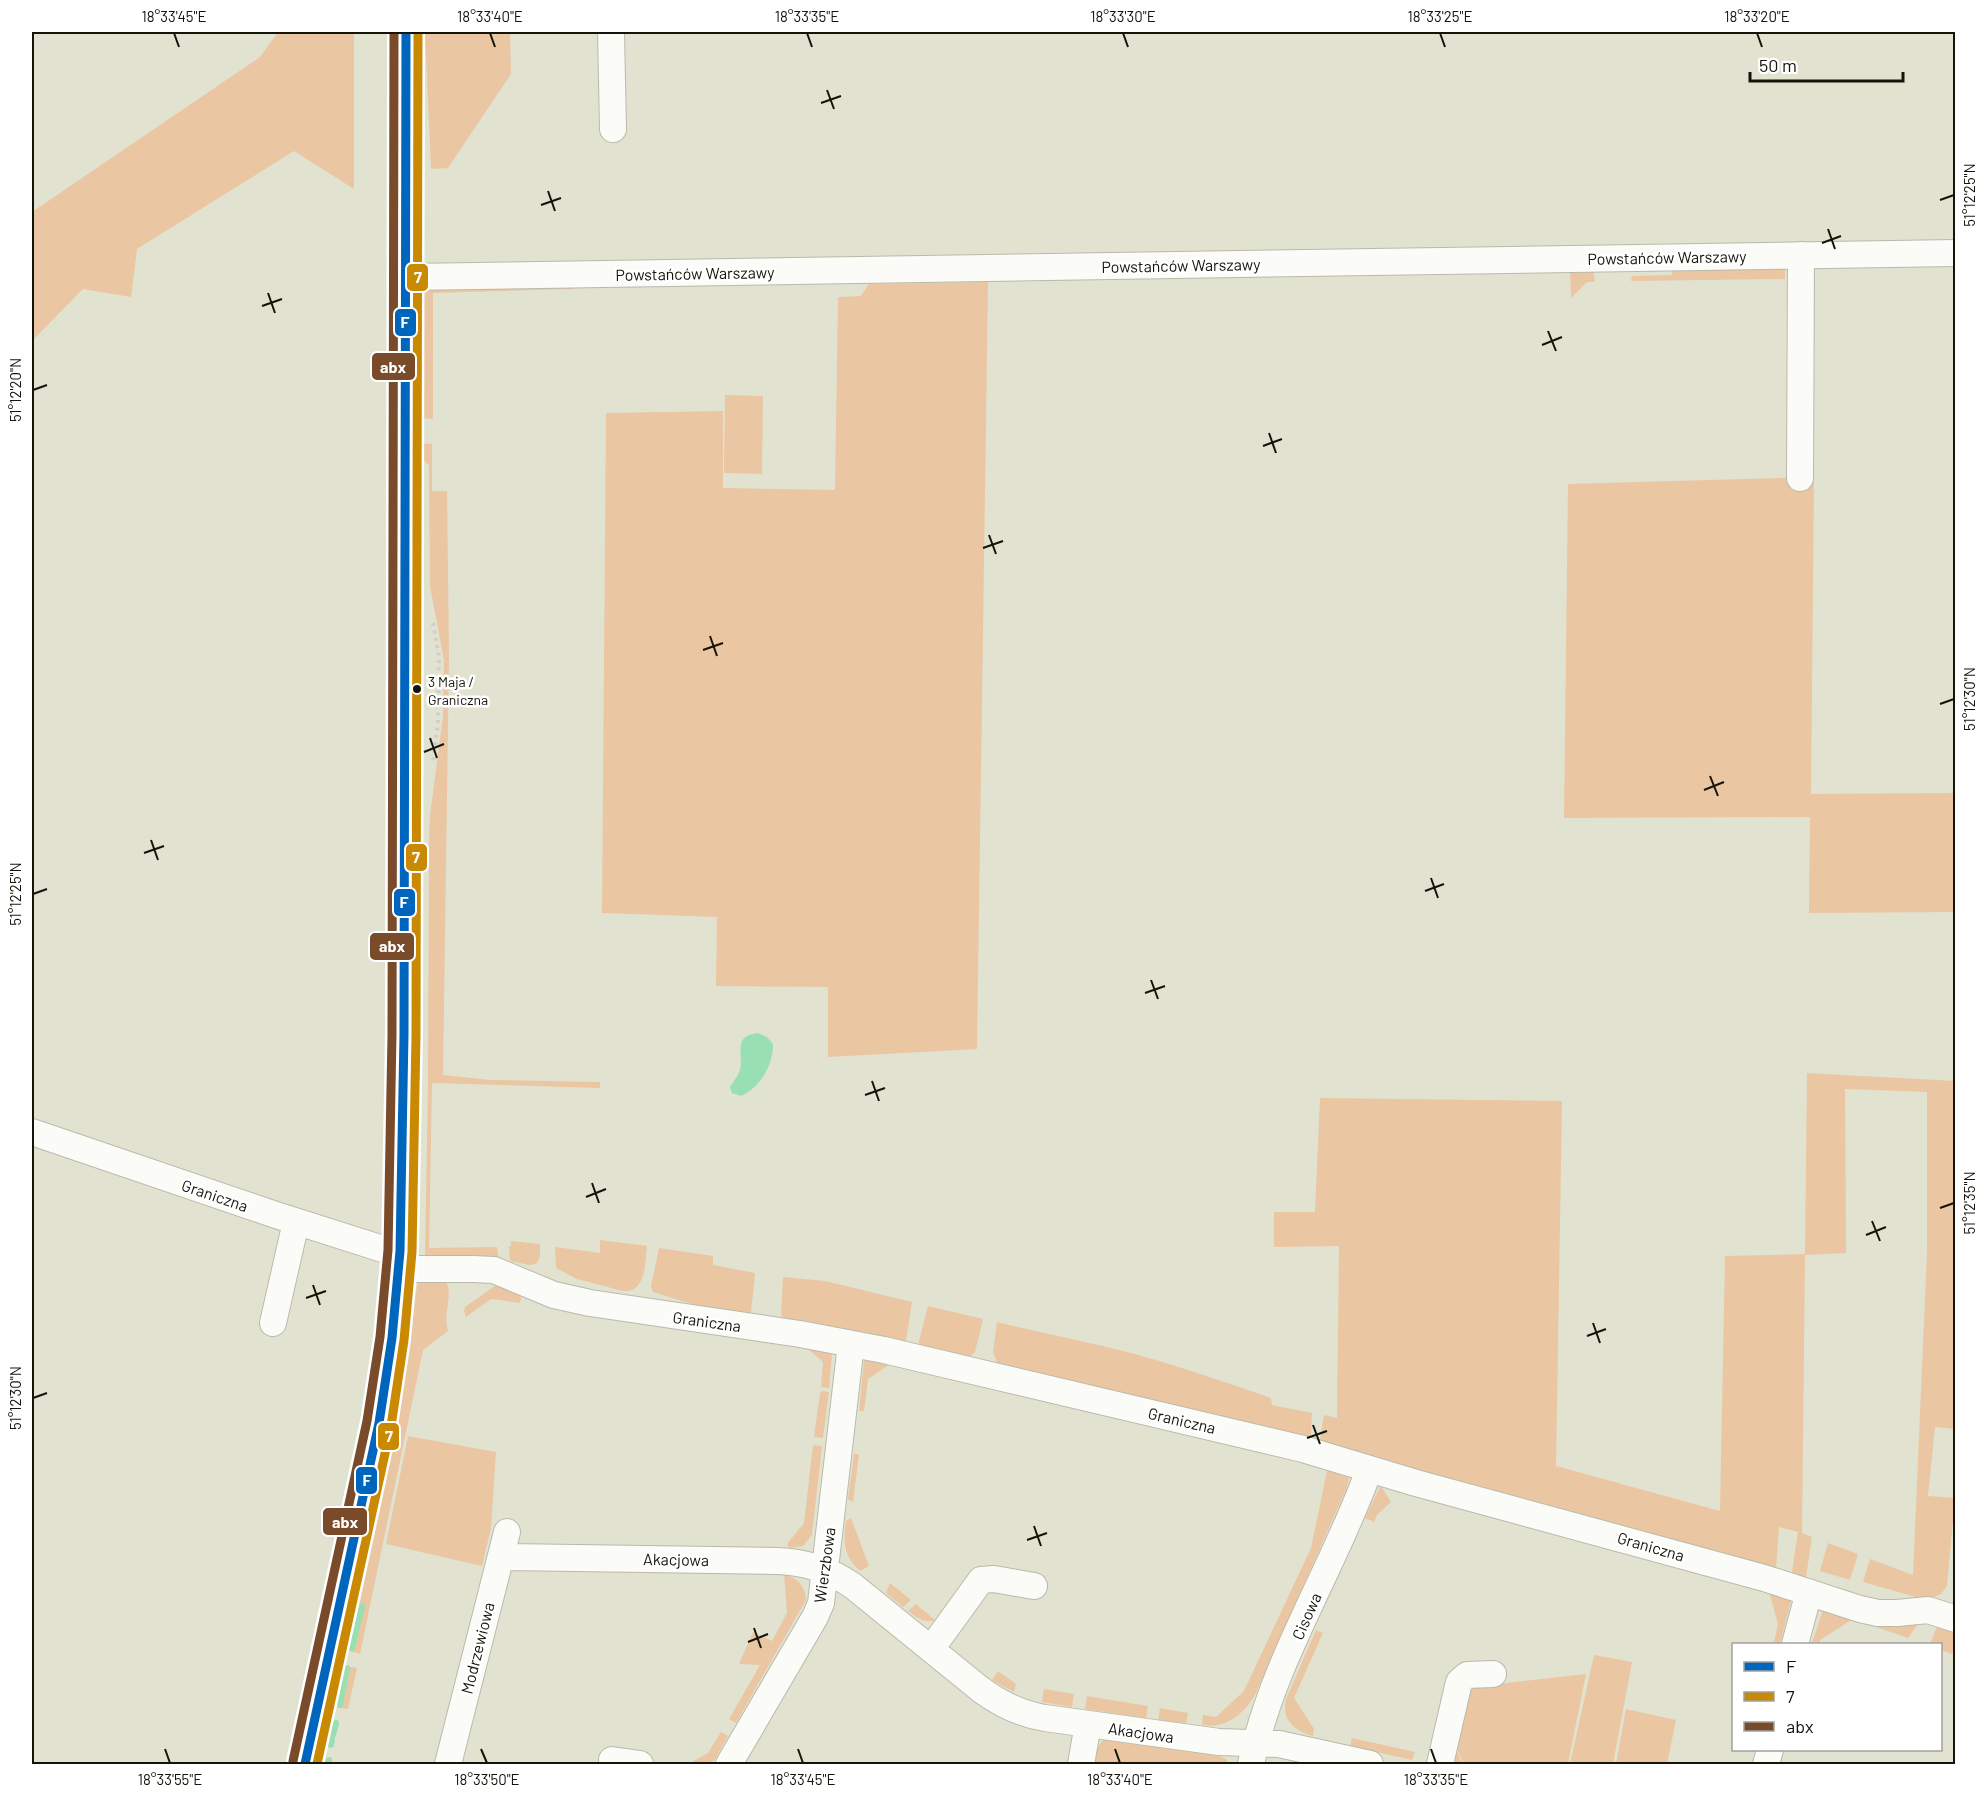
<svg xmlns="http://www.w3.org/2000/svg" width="1987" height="1796" viewBox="0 0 1987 1796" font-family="Barlow,sans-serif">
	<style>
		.green { fill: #ebc6a2 }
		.water { fill: #98e0b4 }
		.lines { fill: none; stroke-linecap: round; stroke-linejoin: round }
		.stream { stroke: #98e0b4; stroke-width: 6 }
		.minor-casing { stroke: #b9baac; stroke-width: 28 }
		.major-casing { stroke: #b9baac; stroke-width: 35 }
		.path { stroke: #d0d0cb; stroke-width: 4; stroke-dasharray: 3 4.5; stroke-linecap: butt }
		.minor { stroke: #fbfbf8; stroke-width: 26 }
		.major { stroke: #fbfbf8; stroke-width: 33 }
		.bus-1-casing { stroke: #fff; stroke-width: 14 }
		.bus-2-casing { stroke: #fff; stroke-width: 14 }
		.bus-3-casing { stroke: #fff; stroke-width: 14 }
		.bus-1 { stroke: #0065bd; stroke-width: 9 }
		.bus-2 { stroke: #ca8902; stroke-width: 9 }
		.bus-3 { stroke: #7a4b2a; stroke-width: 9 }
		.ticks { fill: none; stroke: #14140a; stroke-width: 2 }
		.bus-dot { fill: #14140a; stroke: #fff; stroke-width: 2 }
		.labels { text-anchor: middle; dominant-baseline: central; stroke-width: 5; stroke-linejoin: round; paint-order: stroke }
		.bus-label { font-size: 14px; fill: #14140a; stroke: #fff; text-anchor: start }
		.street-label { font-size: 16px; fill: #14140a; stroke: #fff }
		.line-badge { stroke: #fff; stroke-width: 2 }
		.badge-label { font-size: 16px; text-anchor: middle; font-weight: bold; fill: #fff }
		.neatline { fill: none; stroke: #14140a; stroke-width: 2 }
		.ticks-label { font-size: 15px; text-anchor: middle; fill: #14140a }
	</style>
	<rect width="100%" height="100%" fill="#e2e2d1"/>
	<path class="green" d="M278 32H354V189L294 151 137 249 131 297 83 289 32 341V212L260 57Z
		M425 32H510L511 74 448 168 431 169Z
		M1785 264V279L1631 281 1632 276 1672 275V266Z
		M1570 269H1593L1595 282H1587L1571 298Z
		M988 282 977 1049 828 1057V987L716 986 717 917 602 913 606 413 723 411V488L835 490 838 297 861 296 869 284Z
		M572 286 574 289 433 293V419L419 418 420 298 429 288Z
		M725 395 763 396 762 474 724 473Z
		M418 443 432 444V491H447L449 657 443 1075 490 1080 600 1082V1088L432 1083 429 1248 497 1247 499 1261H425L428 1083 429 842 430 815 443 716 444 661 430 586 429 465 418 455Z
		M1814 477 1811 794 1955 793V912L1809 913 1810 817 1564 818 1568 484Z
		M1807 1073 1955 1081V1429L1935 1427 1928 1496 1955 1498 1947 1586 1941 1594 1926 1600 1863 1582 1870 1559 1913 1575 1927 1252V1092L1845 1089 1846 1253 1805 1255 1802 1533 1812 1537 1806 1577 1803 1582 1791 1578 1798 1532 1779 1527 1776 1568 1774 1572 1319 1446 1324 1415 1337 1418 1339 1246 1274 1247V1212H1315L1320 1098 1562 1101 1556 1466 1720 1511 1725 1256 1805 1254Z
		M600 1240 647 1246C645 1263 646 1293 623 1291L577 1279 556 1268 555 1247 600 1253Z
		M511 1241 540 1244V1256L537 1263 530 1265 510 1261 509 1246H511Z
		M659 1248 713 1256V1265L755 1273 751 1313 749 1317 727 1319 695 1305 653 1292 651 1286Z
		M783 1277 825 1281 912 1302 906 1341 903 1343 783 1320 781 1313Z
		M421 1281H446C454 1298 442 1313 448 1331L423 1350 360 1654 349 1651C376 1530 403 1409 417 1285Z
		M499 1283 523 1289 520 1303 491 1299 466 1317 464 1311 465 1307Z
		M928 1306 983 1319 975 1352 964 1362 920 1349 919 1341Z
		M997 1322C1041 1333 1087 1342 1131 1353 1179 1366 1225 1382 1271 1398L1272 1405 1312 1413 1311 1434 1308 1439 1000 1370 993 1352Z
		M802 1344 821 1350 823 1352 832 1354 829 1388 821 1387 823 1362Z
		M876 1354 893 1362 868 1379 864 1411H859L864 1361H873Z
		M823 1391 829 1392 823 1438 814 1437 820 1393Z
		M408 1436 496 1452 491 1528 482 1566 386 1544Z
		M813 1445 822 1446 812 1535 803 1546 789 1548 787 1544 804 1523Z
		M854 1454H859L853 1502 848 1499Z
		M1332 1463 1331 1472 1349 1478 1347 1487 1256 1693C1244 1714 1227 1729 1202 1725L1203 1715 1216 1717 1244 1691 1311 1548 1328 1466Z
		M1380 1487 1383 1489 1391 1502 1377 1515 1374 1522 1365 1518Z
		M851 1518 869 1566 860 1571C843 1556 843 1541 846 1521Z
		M1828 1543 1858 1554 1850 1580 1820 1571Z
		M784 1574C797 1578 805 1585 806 1600L736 1723 729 1719 760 1665 739 1664 753 1632 772 1641 787 1613Z
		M890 1583 911 1600 903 1607 886 1593Z
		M1768 1588 1792 1597 1780 1644 1774 1642 1778 1624Z
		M916 1604 935 1620 945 1616C930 1625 922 1622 908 1611Z
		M1823 1610H1825L1921 1620 1908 1638 1853 1619 1820 1640 1819 1644 1812 1643Z
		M1938 1624 1955 1630V1643L1952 1654 1941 1650 1940 1644H1930Z
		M1316 1630 1323 1633 1294 1698 1314 1729 1313 1736C1294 1731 1281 1719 1286 1699Z
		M1594 1655 1632 1662 1613 1764H1570Z
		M346 1666 357 1668 348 1709 336 1707Z
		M998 1671 1016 1684 1014 1692 992 1680Z
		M1586 1674 1568 1764H1464L1456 1748 1468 1686 1455 1748 1463 1764H1456L1454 1754H1450L1464 1687 1467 1684 1497 1682 1470 1687Z
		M1044 1689 1074 1694 1072 1707 1042 1702Z
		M1087 1696 1148 1706 1146 1718 1085 1709Z
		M1160 1708 1188 1713 1186 1723 1158 1720Z
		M1626 1709 1676 1720 1667 1764H1616Z
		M721 1732 728 1736 714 1761 701 1764 692 1762 708 1753Z
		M1352 1738 1415 1752 1412 1760 1350 1746Z
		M1104 1739 1214 1754 1226 1759 1229 1764H1090L1096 1749Z"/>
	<path class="water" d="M758 1033 767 1037 773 1044C773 1065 761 1087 741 1096L732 1093 730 1087C733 1082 738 1076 740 1070 744 1053 732 1036 758 1033Z"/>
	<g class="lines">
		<path class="stream" d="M352 1648 362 1606
			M340 1705 347 1668
			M333 1735 336 1723
			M331 1745 332 1740
			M328 1764 329 1760"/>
		<g class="minor-casing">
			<path id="minor" d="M611 32 613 129
				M406 277 1956 253
				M1800 478 1801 255
				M32 1132 276 1215 389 1251H400
				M399 1269H473L494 1270 554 1295 590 1303 800 1334 884 1350 1303 1449 1416 1483 1764 1578 1860 1609 1878 1613H1897L1928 1610 1956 1619
				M273 1323 296 1222
				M501 1557 778 1561C806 1562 830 1570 853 1586L980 1689C1000 1704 1021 1714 1045 1718L1219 1742 1279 1744 1370 1764
				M1795 1644 1809 1592
				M931 1649 981 1580 994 1579 1034 1586
				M612 1760 640 1764
				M448 1764 507 1532
				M729 1764 815 1617 821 1603 851 1344
				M1081 1764 1088 1724
				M1251 1764C1272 1662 1334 1568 1369 1470
				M1440 1764 1459 1682 1467 1675 1493 1674
				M1766 1764 1770 1750"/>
		</g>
		<g class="major-casing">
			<path id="major" d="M305 1764 379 1423 392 1338 400 1251 404 1035 406 32"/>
		</g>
		<path class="path" d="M433 623 439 657 438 721 433 764"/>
		<use href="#minor" class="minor"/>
		<use href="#major" class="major"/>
		<g class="bus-1-casing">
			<path id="bus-1" d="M305 1764 379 1423 392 1338 400 1251 404 1035 406 32"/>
		</g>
		<g class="bus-2-casing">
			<path id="bus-2" d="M317 1764 391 1426 404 1340 412 1252 416 1035 418 32"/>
		</g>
		<g class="bus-3-casing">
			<path id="bus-3" d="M293 1761 367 1421 380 1337 388 1250 392 1035 394 32"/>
		</g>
		<use href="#bus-1" class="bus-1"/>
		<use href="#bus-2" class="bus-2"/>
		<use href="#bus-3" class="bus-3"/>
	</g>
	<path class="ticks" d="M174 33 179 47M490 33 495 47M807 33 812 47M1123 33 1128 47M1440 33 1445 47M1757 33 1762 47M827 90 834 109M821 103 841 96M548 191 555 211M1940 200 1954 195M541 205 561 198M1828 229 1835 249M1822 243 1841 236M268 293 275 313M262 306 282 299M1548 331 1556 351M1542 345 1562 337M33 390 47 385M1269 433 1276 453M1263 446 1282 439M989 535 996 554M983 548 1003 541M710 636 717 656M703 650 723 643M1940 704 1954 699M430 738 437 758M424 752 444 744M1710 776 1718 796M1704 790 1724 782M151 840 158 860M144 853 164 846M1431 878 1438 898M1425 891 1444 884M33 894 47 889M1151 980 1158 999M1145 993 1165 986M872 1081 879 1101M865 1095 885 1088M592 1183 599 1203M586 1197 606 1189M1940 1208 1954 1203M1872 1221 1880 1241M1866 1235 1886 1227M313 1285 320 1305M306 1298 326 1291M1593 1323 1600 1343M1587 1336 1606 1329M33 1398 47 1393M1313 1425 1320 1444M1307 1438 1327 1431M1034 1526 1041 1546M1027 1540 1047 1533M754 1628 761 1648M748 1642 768 1634M165 1749 170 1763M481 1749 487 1763M798 1749 803 1763M1115 1749 1120 1763M1431 1749 1436 1763"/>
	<circle class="bus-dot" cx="417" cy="689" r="5"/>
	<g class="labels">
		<g class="bus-label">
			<text x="428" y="681">3 Maja /<tspan x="428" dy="18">Graniczna</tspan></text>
		</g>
		<g class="street-label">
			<text transform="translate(1667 257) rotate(-1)">Powstańców Warszawy</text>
			<text transform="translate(1181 265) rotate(-1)">Powstańców Warszawy</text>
			<text transform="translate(695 273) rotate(-1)">Powstańców Warszawy</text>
			<text transform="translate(215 1195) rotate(19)">Graniczna</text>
			<text transform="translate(707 1321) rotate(8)">Graniczna</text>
			<text transform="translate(1182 1420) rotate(13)">Graniczna</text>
			<text transform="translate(1651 1546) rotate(16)">Graniczna</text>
			<text transform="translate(676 1559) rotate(1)">Akacjowa</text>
			<text transform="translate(824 1565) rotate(-82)">Wierzbowa</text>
			<text transform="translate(1306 1616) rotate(-66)">Cisowa</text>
			<text transform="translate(477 1648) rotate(-76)">Modrzewiowa</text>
			<text transform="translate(1141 1732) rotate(8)">Akacjowa</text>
		</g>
	</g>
	<g class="line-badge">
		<rect x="406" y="263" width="23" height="29" rx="6" fill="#ca8902"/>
		<rect x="394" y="308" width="23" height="29" rx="6" fill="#0065bd"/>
		<rect x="371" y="352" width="45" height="29" rx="6" fill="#7a4b2a"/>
		<rect x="405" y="843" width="23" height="29" rx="6" fill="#ca8902"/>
		<rect x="393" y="888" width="23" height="29" rx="6" fill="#0065bd"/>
		<rect x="369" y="932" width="46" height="29" rx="6" fill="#7a4b2a"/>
		<rect x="377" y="1422" width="23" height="29" rx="6" fill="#ca8902"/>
		<rect x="355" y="1466" width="23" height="29" rx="6" fill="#0065bd"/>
		<rect x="322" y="1507" width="46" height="29" rx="6" fill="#7a4b2a"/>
	</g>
	<g class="badge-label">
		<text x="418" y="283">7</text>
		<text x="405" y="328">F</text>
		<text x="393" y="373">abx</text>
		<text x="416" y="863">7</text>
		<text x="404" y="908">F</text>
		<text x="392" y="952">abx</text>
		<text x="389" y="1442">7</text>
		<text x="367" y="1486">F</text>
		<text x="345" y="1528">abx</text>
	</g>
	<rect width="1987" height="1796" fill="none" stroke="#ffffff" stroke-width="66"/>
	<rect x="1732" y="1643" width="210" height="108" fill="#ffffff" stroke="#a1a19d" stroke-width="1.5"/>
	<rect x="1744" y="1662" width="30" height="9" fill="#0065bd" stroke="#a1a19d" stroke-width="1.5"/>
	<text x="1786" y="1673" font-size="18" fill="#14140a">F</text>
	<rect x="1744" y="1692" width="30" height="9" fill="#ca8902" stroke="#a1a19d" stroke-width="1.5"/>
	<text x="1786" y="1703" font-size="18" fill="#14140a">7</text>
	<rect x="1744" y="1722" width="30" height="9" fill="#7a4b2a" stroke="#a1a19d" stroke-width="1.5"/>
	<text x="1786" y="1733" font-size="18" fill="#14140a">abx</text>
	<path d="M1750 72v9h153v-9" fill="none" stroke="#14140a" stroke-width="3"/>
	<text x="1759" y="72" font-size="18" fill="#14140a" stroke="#ffffff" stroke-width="4.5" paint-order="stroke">50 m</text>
	<rect x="33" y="33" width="1921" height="1730" class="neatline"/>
	<g class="ticks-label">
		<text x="174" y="22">18°33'45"E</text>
		<text x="490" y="22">18°33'40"E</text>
		<text x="807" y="22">18°33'35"E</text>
		<text x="1123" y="22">18°33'30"E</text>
		<text x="1440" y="22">18°33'25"E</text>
		<text x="1757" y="22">18°33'20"E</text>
		<text transform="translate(1970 195) rotate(-90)" y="5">51°12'25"N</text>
		<text transform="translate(16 390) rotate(-90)" y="5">51°12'20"N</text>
		<text transform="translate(1970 699) rotate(-90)" y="5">51°12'30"N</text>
		<text transform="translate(16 894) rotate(-90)" y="5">51°12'25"N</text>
		<text transform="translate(1970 1203) rotate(-90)" y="5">51°12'35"N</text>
		<text transform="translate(16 1398) rotate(-90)" y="5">51°12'30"N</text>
		<text x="170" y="1785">18°33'55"E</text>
		<text x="487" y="1785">18°33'50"E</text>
		<text x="803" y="1785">18°33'45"E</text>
		<text x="1120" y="1785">18°33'40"E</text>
		<text x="1436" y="1785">18°33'35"E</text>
	</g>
</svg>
